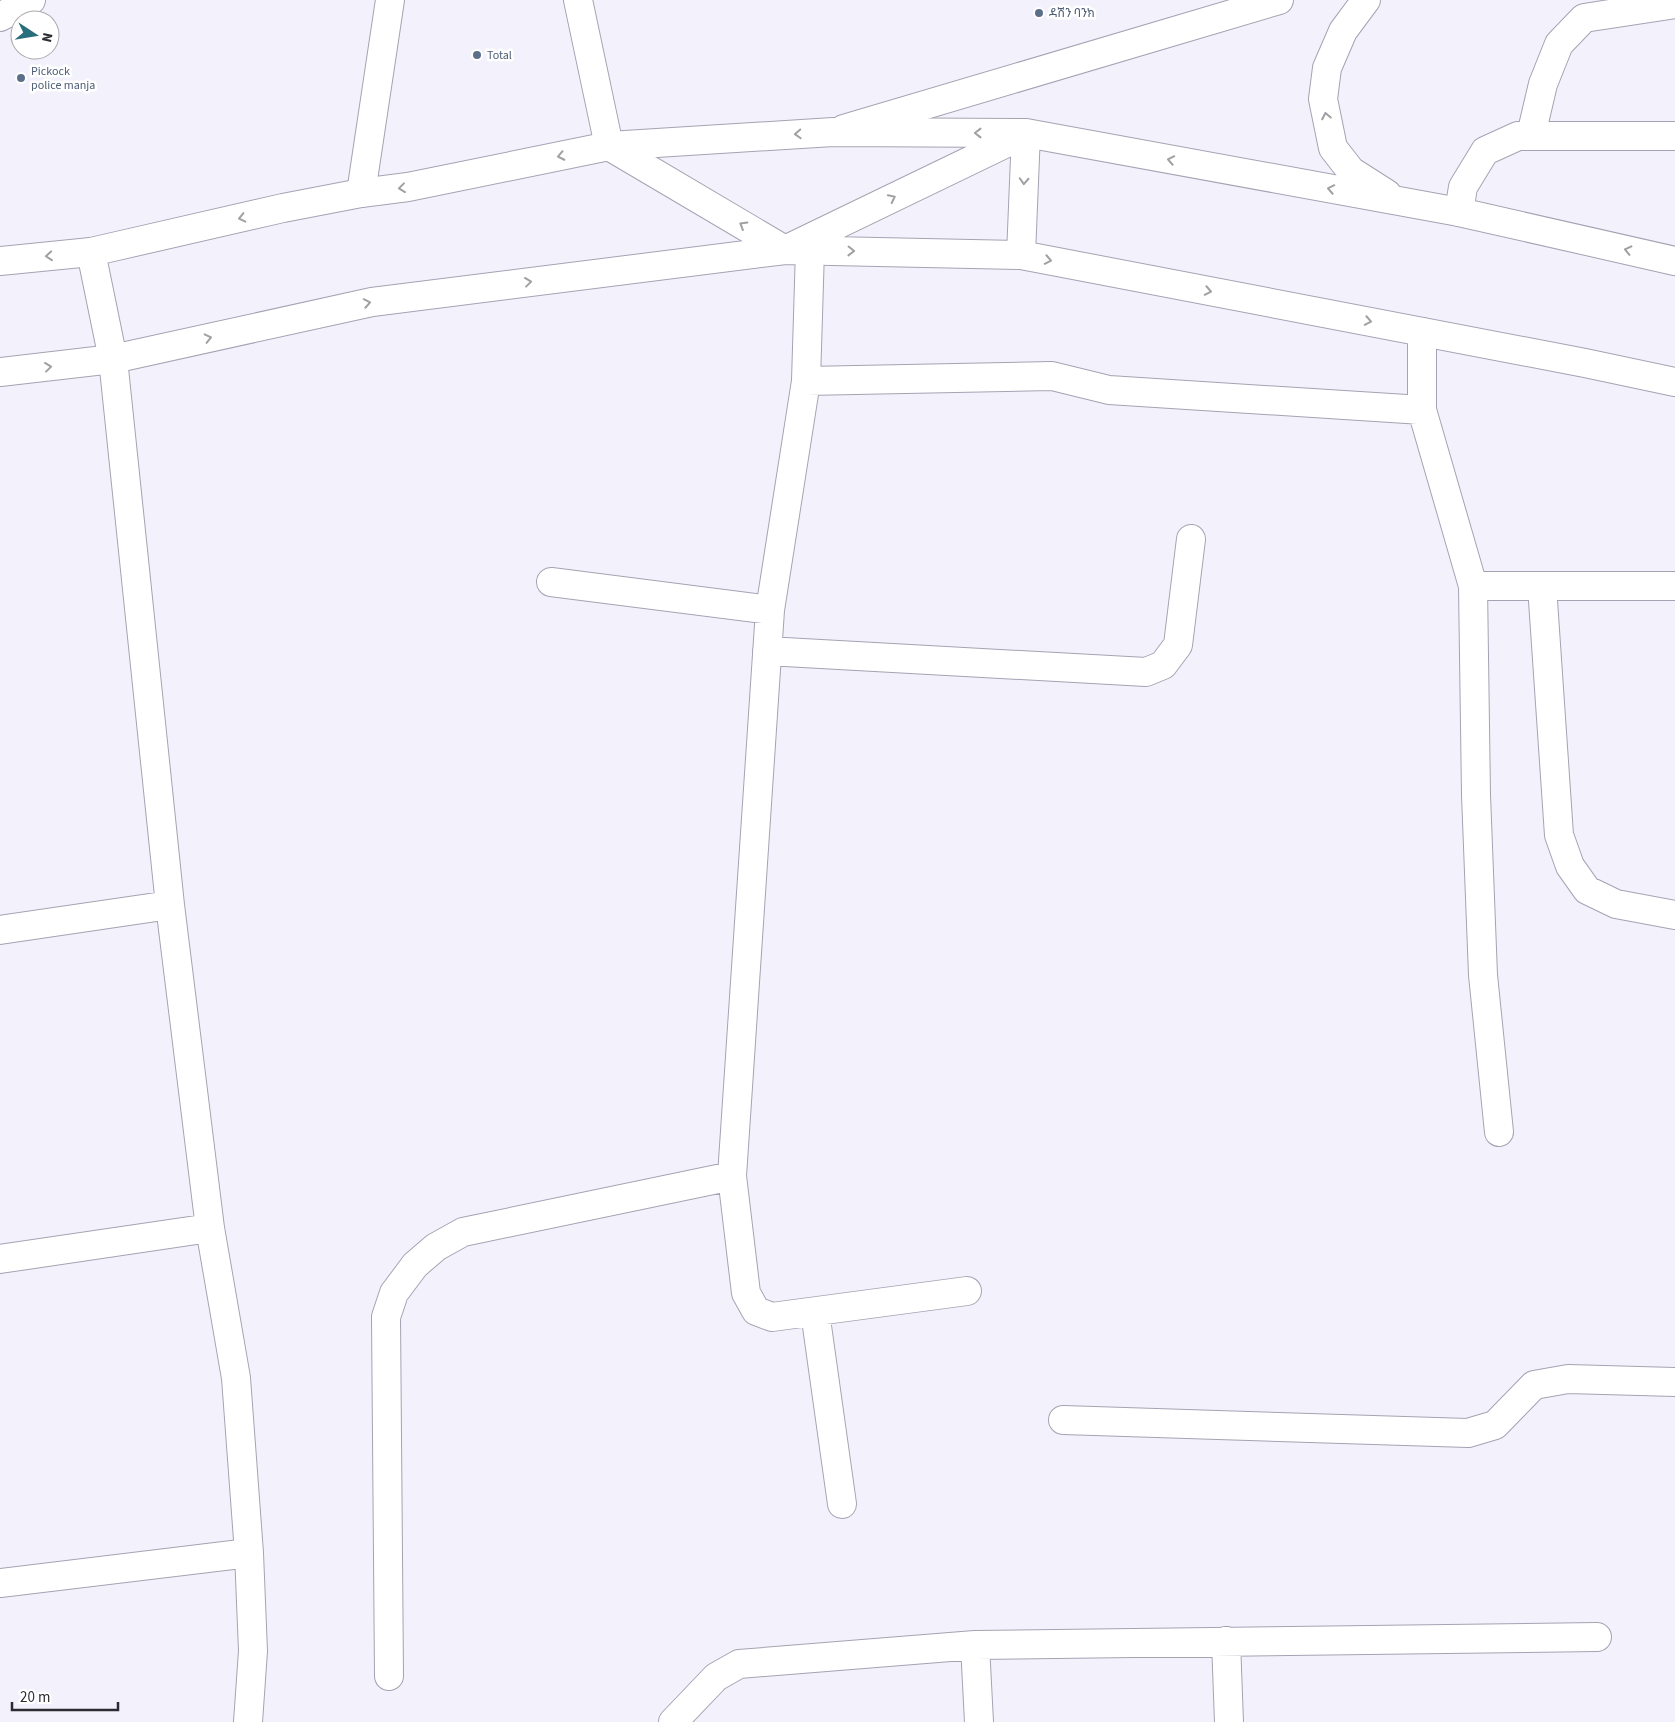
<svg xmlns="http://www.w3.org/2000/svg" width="1675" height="1722" viewBox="0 0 1675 1722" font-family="'Source Sans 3','Noto Sans Ethiopic',sans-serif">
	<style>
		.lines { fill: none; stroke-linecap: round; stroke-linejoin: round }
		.minor-casing { stroke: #a4a3b3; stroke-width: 30 }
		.major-casing { stroke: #a4a3b3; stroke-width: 30 }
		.minor { stroke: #fff; stroke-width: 28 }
		.major { stroke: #fff; stroke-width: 28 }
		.oneway { stroke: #a0a0a3 }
		.service-dot { fill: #5c6f8a; stroke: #fff; stroke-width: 2 }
		.labels { text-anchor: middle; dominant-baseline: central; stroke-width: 5; stroke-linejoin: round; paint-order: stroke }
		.service-label { font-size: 12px; fill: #4e5e75; stroke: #fff; text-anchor: start }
	</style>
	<rect width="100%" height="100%" fill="#f3f2fc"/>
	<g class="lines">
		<g class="minor-casing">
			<path id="minor" d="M578 0 609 146
				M0 17 31 0
				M844 129 1279 0
				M1531 135 1543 84 1559 44 1584 18 1675 4
				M361 193 390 0
				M1459 212 1463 187 1485 151 1518 136H1675
				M91 252 113 359 170 905 210 1228 236 1378 249 1553 253 1651 248 1722
				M1422 332V410L1473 586 1476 795 1483 975 1499 1132
				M806 381 1052 376 1109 390 1422 410
				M551 582 770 610
				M1473 586H1542L1559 835 1570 866 1587 890 1616 904 1675 915
				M1542 586H1675
				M767 651 1146 672 1163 665 1178 645 1191 539
				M0 930 170 905
				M732 1176 746 1293 756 1311 772 1317 967 1291
				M0 1259 210 1228
				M815 1312 842 1504
				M1063 1420 1468 1433 1495 1425 1534 1385 1568 1379 1675 1382
				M0 1583 249 1553
				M1226 1641 1229 1722
				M975 1645 979 1722
				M389 1676 386 1317 394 1293 415 1265 436 1247 463 1232 732 1176 770 610 806 381 810 250
				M673 1722 716 1677 739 1664 975 1645 1597 1637"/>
		</g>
		<g class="major-casing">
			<path id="major" d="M1366 0 1343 31 1327 68 1323 99 1333 148 1351 171 1387 194
				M609 146 785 250
				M789 248 1021 136
				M1021 255 1026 133
				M0 261 91 252 283 208 361 193 408 187 609 146 833 132 1026 133 1459 212 1675 261
				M0 372 113 359 372 302 785 250 1021 255 1585 363 1675 382"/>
		</g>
		<use href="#minor" class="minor"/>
		<use href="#major" class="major"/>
	</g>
	<defs><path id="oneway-chevron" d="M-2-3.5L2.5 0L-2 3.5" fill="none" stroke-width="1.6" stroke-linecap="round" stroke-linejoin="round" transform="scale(1.25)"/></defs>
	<g class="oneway">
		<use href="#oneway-chevron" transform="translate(1326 116) rotate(-101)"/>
		<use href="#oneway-chevron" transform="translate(978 133) rotate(-180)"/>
		<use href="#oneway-chevron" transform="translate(798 134) rotate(177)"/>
		<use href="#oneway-chevron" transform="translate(561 156) rotate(168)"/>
		<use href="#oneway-chevron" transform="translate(1171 160) rotate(-169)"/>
		<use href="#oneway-chevron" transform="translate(1024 181) rotate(93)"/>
		<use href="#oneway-chevron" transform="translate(402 188) rotate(173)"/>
		<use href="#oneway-chevron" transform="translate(1331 189) rotate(-169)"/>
		<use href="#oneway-chevron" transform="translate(892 198) rotate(-26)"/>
		<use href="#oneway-chevron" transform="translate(242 218) rotate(167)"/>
		<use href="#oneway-chevron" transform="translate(743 225) rotate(-149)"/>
		<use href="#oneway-chevron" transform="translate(1628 250) rotate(-167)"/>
		<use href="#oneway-chevron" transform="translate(851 251) rotate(1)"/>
		<use href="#oneway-chevron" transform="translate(49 256) rotate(175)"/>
		<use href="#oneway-chevron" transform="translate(1048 260) rotate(11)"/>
		<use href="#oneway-chevron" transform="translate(528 282) rotate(-7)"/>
		<use href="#oneway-chevron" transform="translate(1208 291) rotate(11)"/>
		<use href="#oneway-chevron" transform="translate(367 303) rotate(-11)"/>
		<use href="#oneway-chevron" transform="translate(1368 321) rotate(11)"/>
		<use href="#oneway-chevron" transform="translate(208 338) rotate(-13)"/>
		<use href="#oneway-chevron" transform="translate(48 367) rotate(-7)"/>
	</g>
	<g class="service-dot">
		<circle cx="1039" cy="13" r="5"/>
		<circle cx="477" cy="55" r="5"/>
		<circle cx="21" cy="78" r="5"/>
	</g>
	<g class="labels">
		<g class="service-label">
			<text x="1049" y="13">ዳሽን ባንክ</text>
			<text x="487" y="55">Total</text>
			<text x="31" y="71">Pickock<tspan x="31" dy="14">police manja</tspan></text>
		</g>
	</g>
	<g transform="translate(35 35) rotate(102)"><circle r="24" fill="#ffffff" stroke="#abaaad"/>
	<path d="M0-4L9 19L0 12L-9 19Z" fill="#286e7c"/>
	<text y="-8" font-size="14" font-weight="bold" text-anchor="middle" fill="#2c2b32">N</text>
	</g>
	<path d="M12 1702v8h106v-8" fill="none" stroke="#2c2b32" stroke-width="2.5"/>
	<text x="20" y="1702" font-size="15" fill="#2c2b32" stroke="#ffffff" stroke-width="4" paint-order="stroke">20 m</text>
</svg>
